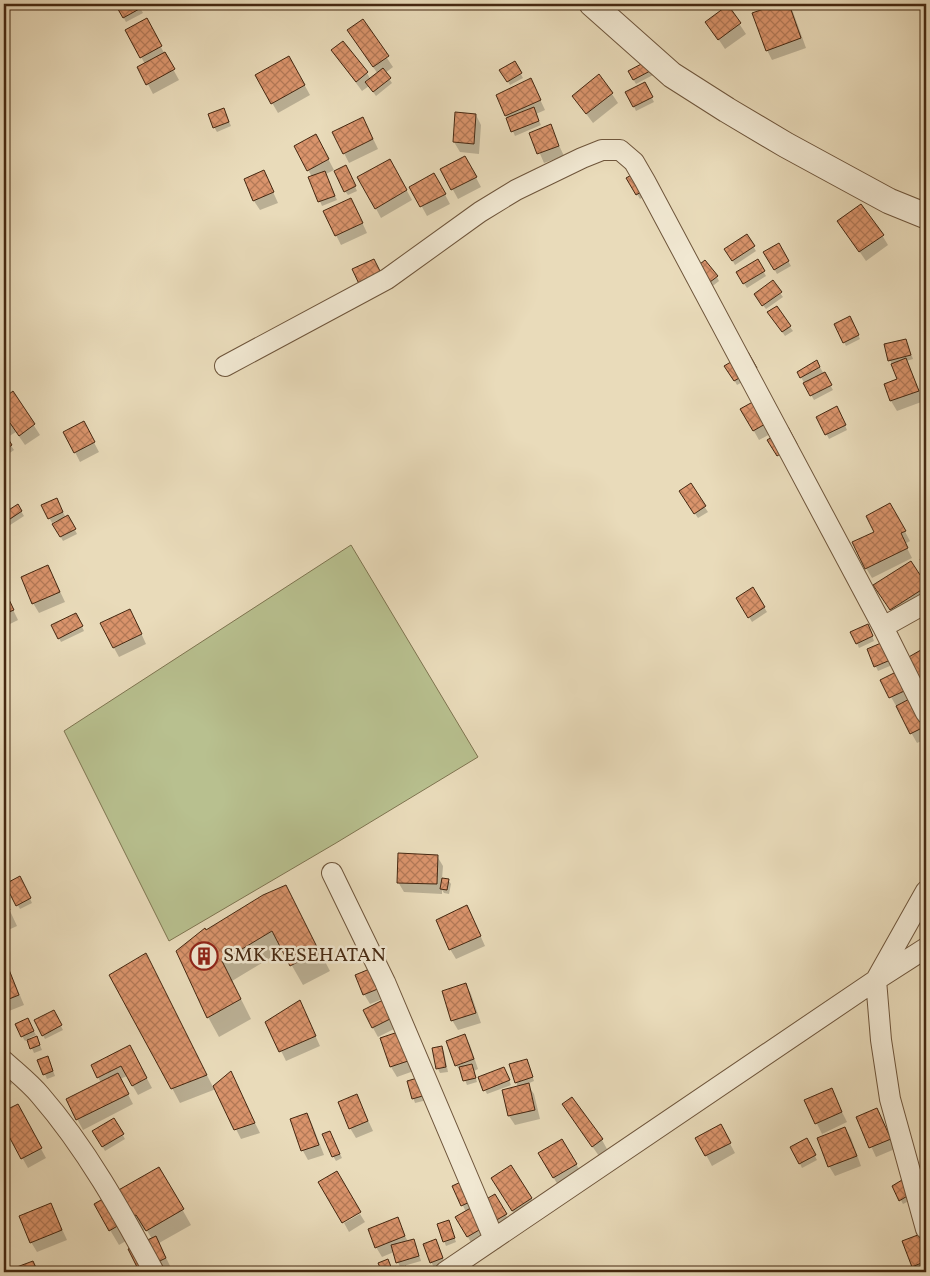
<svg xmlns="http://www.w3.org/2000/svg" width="930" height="1276" viewBox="0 0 930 1276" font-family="Vollkorn,serif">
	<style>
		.pitch { fill: #b8c08f; stroke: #7e7450 }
		.shadow { fill: #0003 }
		.building { fill: url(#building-cross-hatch); stroke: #452811 }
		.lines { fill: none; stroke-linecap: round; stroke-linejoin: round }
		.minor-casing { stroke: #6e553b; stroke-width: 22 }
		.tertiary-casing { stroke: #6e553b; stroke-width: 27 }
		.minor { stroke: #f1e8d2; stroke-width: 20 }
		.tertiary { stroke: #f1e8d2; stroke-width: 25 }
		.labels { text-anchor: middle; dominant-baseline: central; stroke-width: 5; stroke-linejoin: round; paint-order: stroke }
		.poi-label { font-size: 20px; fill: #452811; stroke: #f1e8d2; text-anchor: start }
	</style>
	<defs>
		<pattern id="building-cross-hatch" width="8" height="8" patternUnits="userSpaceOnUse" patternTransform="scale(1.25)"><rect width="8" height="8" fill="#da946c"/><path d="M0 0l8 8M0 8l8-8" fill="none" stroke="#b37957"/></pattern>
	</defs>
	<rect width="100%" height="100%" fill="#e9dbba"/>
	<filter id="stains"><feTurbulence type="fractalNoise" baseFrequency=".004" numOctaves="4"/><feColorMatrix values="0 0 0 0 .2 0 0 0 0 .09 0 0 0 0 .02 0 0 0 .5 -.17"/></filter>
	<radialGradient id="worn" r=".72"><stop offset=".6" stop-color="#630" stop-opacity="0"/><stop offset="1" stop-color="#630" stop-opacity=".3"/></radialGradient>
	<path class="pitch" d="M351 545 478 757 336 843 169 941 64 731Z"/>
	<path class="shadow" d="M116 4H138L143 13 126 22Z
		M782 4H788L793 12 806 48 772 60 767 50 754 14Z
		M728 7 746 34 725 49 707 22Z
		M146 20 179 80 153 94 139 67 145 64 127 31Z
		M362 21 393 67 385 73 392 83 376 96 369 86 362 91 339 60 333 51 367 73 371 80 378 74 354 40Z
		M289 57 310 95 278 113 256 75Z
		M514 62 523 78 510 85 501 70Z
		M646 63 653 75 636 84 629 72Z
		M531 80 545 110 536 114 541 125 515 136 506 115Z
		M644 83 654 102 636 111 627 92Z
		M612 94 618 103 593 123 573 96Z
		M224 109 231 126 217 132 214 127Z
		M476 115 481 125 479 154 460 152 454 142Z
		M550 126 564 156 544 163 531 133Z
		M368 128 378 149 349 163 344 153Z
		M321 145 334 170 326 174 337 200 322 206 310 178 312 177 295 146Z
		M465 157 481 187 458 199 442 170Z
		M390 160 412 200 381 218 359 177Z
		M348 171 357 191 348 195 345 191Z
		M264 172 278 203 260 210 254 201Z
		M434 174 450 204 427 216 411 187Z
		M628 179 658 188 640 199Z
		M356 209 367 233 341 245 336 235Z
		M839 222 882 235 888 245 866 261Z
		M747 236 756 251 735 265 726 249Z
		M779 245 791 266 777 274 765 252Z
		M757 261 766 276 747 288 737 273Z
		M694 277H717L719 281 705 292Z
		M780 293 783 297 766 309 758 299Z
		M772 317 790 327 793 331 785 336Z
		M852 322 860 339 846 346 844 342Z
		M906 340 913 359 906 361 924 401 897 411 891 401 886 384 899 379 890 360Z
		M817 362 833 390 814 400 798 372Z
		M726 366 758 373 737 385Z
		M13 393 40 435 25 445 16 432 6 438 14 450 4 457V396L5 398Z
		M742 410 785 426 759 440Z
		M839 412 847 430 829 439 818 417Z
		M89 433 99 452 80 462 75 452Z
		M690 485 708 512 698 518 683 496Z
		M4 499 10 511 18 506 24 516 4 529Z
		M59 504 66 518 68 517 77 534 63 541 54 525 59 522 58 520 52 523 43 506Z
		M890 504 910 541 905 544 912 558 872 578 866 568Z
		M911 562 926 586V600L896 620 881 595Z
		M48 566 65 602 39 613 33 603Z
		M753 589 767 612 752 622 738 598Z
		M4 591 18 620 4 627Z
		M76 614 84 631 61 642 53 626Z
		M135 620 146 644 119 657 114 648Z
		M870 630 874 641 859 648 857 643Z
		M926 648V688L909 658Z
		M868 650 897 663 878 671Z
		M882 681 918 696 926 711V739L917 743Z
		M437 856 443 866 442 879 448 880 451 884 449 894 444 893 442 890V894L404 892 398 882Z
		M22 882 32 903 20 909 6 884Z
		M285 886 330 971 303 985 283 950 232 981 251 1019 219 1037 208 1017 206 931Z
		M4 898 17 926 4 932Z
		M472 917 485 946 456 959 450 949Z
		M146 955 213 1087 230 1073 260 1133 241 1139 216 1089 180 1103 172 1088Z
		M6 964 11 974 24 1005 4 1013V965Z
		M377 967 402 1025 378 1037 373 1028 385 1000V998L370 1004 364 994Z
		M466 984 471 994 481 1023 458 1030 452 1020Z
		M300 1002 320 1046 286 1061 267 1022Z
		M53 1011 63 1030 45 1039 35 1021Z
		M30 1024 36 1035 29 1038 30 1040 37 1038 42 1050 34 1053 28 1039 25 1041 22 1036Z
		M464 1035 470 1045 478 1069 474 1071 477 1082 467 1085 463 1075 456 1065Z
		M382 1038 422 1068 397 1077 391 1067Z
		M442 1047 444 1052 448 1072 440 1073 438 1069 434 1049Z
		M135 1056 152 1088 138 1095 127 1076 120 1079 133 1104 83 1130 67 1100 101 1083 98 1077Z
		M527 1060 534 1081 527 1084 534 1094 540 1119 515 1125 509 1116 503 1091 518 1087 516 1082Z
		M39 1061 50 1062 55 1076 47 1079Z
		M4 1064 12 1084 4 1088Z
		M506 1073 511 1085 487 1094 485 1090Z
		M408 1082 435 1098 415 1103Z
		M831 1090 847 1122 822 1134 806 1101Z
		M357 1096 373 1131 356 1138 350 1128Z
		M17 1105 46 1158 28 1168 4 1125V1113Z
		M563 1105 602 1140 607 1149 599 1156Z
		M307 1114 312 1124 324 1155 308 1160 303 1151 292 1120Z
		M858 1118 882 1119 895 1149 876 1157Z
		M114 1120 125 1139 105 1151 94 1131Z
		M720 1125 735 1153 712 1166 697 1138Z
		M845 1128 851 1138 861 1166 835 1176 829 1166Z
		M332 1137 342 1158 336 1161 333 1156Z
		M562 1140 582 1174 559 1187 540 1154Z
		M806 1140 817 1160 802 1168 792 1147Z
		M159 1168 191 1225 159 1243 171 1268 161 1272H141L130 1250 152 1239 146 1229 119 1245 95 1205Z
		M901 1182 911 1200 903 1204 893 1186Z
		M454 1187 485 1202 495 1196 511 1224 473 1246 457 1218 466 1212Z
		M498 1188 531 1198 537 1208 518 1220Z
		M51 1205 67 1240 37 1252 31 1242Z
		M360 1214 365 1222 349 1232 344 1223Z
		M397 1219 408 1242 413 1240 416 1245 421 1261 400 1267 394 1252 382 1257 376 1247Z
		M448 1221 456 1242 446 1246 444 1241Z
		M922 1234 926 1241V1272H917L903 1242Z
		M436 1240 445 1263 434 1267 431 1262Z"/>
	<path class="building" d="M115 4H139L141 8 123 18Z
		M778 4H789L801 38 766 51 752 13Z
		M728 5 741 23 718 40 705 22Z
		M147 18 162 46 140 58 125 30Z
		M363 19 389 56 373 67 347 30Z
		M343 41 368 72 356 82 331 50Z
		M165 52 175 69 146 85 137 67Z
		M289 56 305 85 271 104 255 75Z
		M515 61 522 73 507 82 499 70Z
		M647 61 652 70 633 80 628 71Z
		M383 68 391 78 373 92 365 82Z
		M599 74 613 93 586 114 572 96Z
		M531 78 541 100 505 116 496 95Z
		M645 82 653 97 633 107 625 92Z
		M534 107 539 121 511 132 506 118Z
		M224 108 229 122 213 128 208 114Z
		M455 112 476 114 474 144 453 142Z
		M363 117 373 139 343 154 332 132Z
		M551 124 559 146 537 154 529 133Z
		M316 134 329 159 307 171 294 146Z
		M465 156 477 177 451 190 440 169Z
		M390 159 407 190 375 209 357 177Z
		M346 165 356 186 344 192 334 171Z
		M646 167 656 183 636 195 626 178Z
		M264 170 274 192 253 201 244 179Z
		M325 171 335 196 318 202 308 177Z
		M434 173 446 194 420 207 409 187Z
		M351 198 363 223 335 236 323 211Z
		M861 204 884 235 859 252 837 221Z
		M747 234 755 246 732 261 724 249Z
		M779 243 789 261 774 270 763 252Z
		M374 259 382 275 360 286 352 269Z
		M758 259 765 271 743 284 736 272Z
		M705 260 718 276 702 288 690 272Z
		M773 280 782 292 762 306 754 294Z
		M777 306 791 326 782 332 767 312Z
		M850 316 859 335 843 343 834 324Z
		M906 339 911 355 888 361 884 344Z
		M748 352 757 368 734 381 724 366Z
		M906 358 919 391 890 401 884 384 897 379 891 364Z
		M817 360 820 367 800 378 797 372Z
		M825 372 832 385 810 396 803 383Z
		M13 391 35 424 19 436 10 423 4 426V398Z
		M769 393 781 415 753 431 740 409Z
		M837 406 846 425 825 435 816 417Z
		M84 421 95 442 74 453 63 432Z
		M788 427 797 444 777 456 767 440Z
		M7 437 12 445 4 451V439Z
		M691 483 706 506 694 514 679 491Z
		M57 498 63 512 48 519 41 505Z
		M890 503 906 531 901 533 908 548 865 569 852 542 874 532 866 516Z
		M18 504 22 511 4 523V513Z
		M68 515 76 529 60 537 52 524Z
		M926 556V571L920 559Z
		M911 561 926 584V587L890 610 873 585Z
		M48 565 60 592 32 604 21 577Z
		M753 587 765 607 748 618 736 598Z
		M4 589 14 610 4 614Z
		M130 609 142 634 113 648 100 623Z
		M76 613 83 626 58 639 51 625Z
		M868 624 873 636 856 644 850 632Z
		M888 640 895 658 874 667 867 649Z
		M926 647V675L919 679 907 658Z
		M904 668 913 687 889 698 880 680Z
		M919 694 926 709V726L910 734 896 706Z
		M398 853 438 855 437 884 397 883Z
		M20 876 31 898 16 906 5 884Z
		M442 878 449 879 447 890 440 889Z
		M286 885 319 951 290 966 272 931 222 961 241 999 207 1018 176 951 205 928 206 930 263 895Z
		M4 898 10 910 4 913Z
		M467 905 481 936 449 950 436 920Z
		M146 953 207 1075 171 1089 109 975Z
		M6 962 19 995 4 1001V963Z
		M377 966 385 986 363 995 355 975Z
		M466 983 476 1013 451 1021 442 991Z
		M389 997 398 1015 372 1028 363 1010Z
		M300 1000 316 1036 279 1052 265 1022Z
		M54 1010 62 1025 42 1036 34 1020Z
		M28 1018 34 1031 21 1037 15 1024Z
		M407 1029 417 1058 390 1067 380 1038Z
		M465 1034 474 1059 455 1066 446 1041Z
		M37 1036 40 1045 30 1049 27 1040Z
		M130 1045 147 1078 132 1086 121 1066 97 1078 91 1065Z
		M442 1046 446 1067 436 1069 432 1048Z
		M48 1056 53 1071 43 1075 37 1060Z
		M527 1059 533 1077 515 1083 509 1064Z
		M4 1062 11 1079 4 1082Z
		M472 1064 476 1078 463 1081 459 1067Z
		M504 1067 510 1080 483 1091 478 1077Z
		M231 1071 255 1123 234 1130 213 1086Z
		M118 1073 129 1094 76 1120 66 1099Z
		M428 1075 433 1093 412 1099 407 1081Z
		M529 1083 535 1110 508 1116 502 1090Z
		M832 1088 842 1112 815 1124 804 1100Z
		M357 1094 368 1121 349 1129 338 1102Z
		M572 1097 603 1139 592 1147 562 1104Z
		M18 1104 42 1148 21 1159 4 1127V1111Z
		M877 1108 891 1139 869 1148 856 1117Z
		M307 1113 319 1145 301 1151 290 1119Z
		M114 1118 124 1134 102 1147 92 1131Z
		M721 1124 731 1143 705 1156 695 1138Z
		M845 1127 857 1156 828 1167 817 1138Z
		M330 1131 340 1154 332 1157 322 1134Z
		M807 1138 816 1155 799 1164 790 1147Z
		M562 1139 577 1164 553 1178 538 1153Z
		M511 1165 532 1198 512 1211 491 1178Z
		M159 1167 184 1209 146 1231 136 1215 109 1231 94 1204Z
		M337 1171 361 1212 342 1223 318 1182Z
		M474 1176 483 1196 461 1206 452 1186Z
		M902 1180 909 1195 899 1201 892 1186Z
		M495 1194 507 1214 467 1237 455 1217Z
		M51 1203 62 1230 30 1243 19 1216Z
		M398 1217 405 1236 375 1248 368 1229Z
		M449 1220 455 1238 443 1242 437 1224Z
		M923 1233 926 1241V1261L912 1267 902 1241Z
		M156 1236 166 1258 139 1271 128 1249Z
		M414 1239 419 1256 396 1263 391 1245Z
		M436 1239 443 1258 430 1263 423 1244Z
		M388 1259 393 1272H382L378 1263Z
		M33 1261 38 1272H7L6 1271Z
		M406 1266 409 1272H401L400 1269Z"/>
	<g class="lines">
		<g class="minor-casing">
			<path id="minor" d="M225 366 387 279 480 212 516 190 582 158 602 150H620L634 162 645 181 883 627 926 713
				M883 627 926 603
				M332 873 385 982 494 1239
				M926 891 876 980 881 1040 890 1099 926 1229
				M4 1061C16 1072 30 1083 40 1095 86 1148 121 1211 154 1272
				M445 1272 876 980 926 948"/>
		</g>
		<g class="tertiary-casing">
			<path id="tertiary" d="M592 4 672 75 727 110 786 145 889 201 926 216"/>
		</g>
		<use href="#minor" class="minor"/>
		<use href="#tertiary" class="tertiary"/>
	</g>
	<defs>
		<g id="building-ring" transform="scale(1.4375)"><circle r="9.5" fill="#f1e8d2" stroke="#8f2418" stroke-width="1.5"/><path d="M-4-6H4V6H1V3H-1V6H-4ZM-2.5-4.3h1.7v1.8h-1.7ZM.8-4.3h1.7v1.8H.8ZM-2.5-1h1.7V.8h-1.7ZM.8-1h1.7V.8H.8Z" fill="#8f2418"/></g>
	</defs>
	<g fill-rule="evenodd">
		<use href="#building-ring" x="204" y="956"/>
	</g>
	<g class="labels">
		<g class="poi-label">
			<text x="223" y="956">SMK KESEHATAN</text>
		</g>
	</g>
	<rect width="930" height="1276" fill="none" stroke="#e9dbba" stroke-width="20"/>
	<rect x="5" y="5" width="920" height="1266" fill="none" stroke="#452811" stroke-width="2.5"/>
	<rect x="10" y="10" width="910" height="1256" fill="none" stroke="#452811"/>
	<rect width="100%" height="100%" filter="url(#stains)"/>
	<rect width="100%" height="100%" fill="url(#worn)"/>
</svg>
